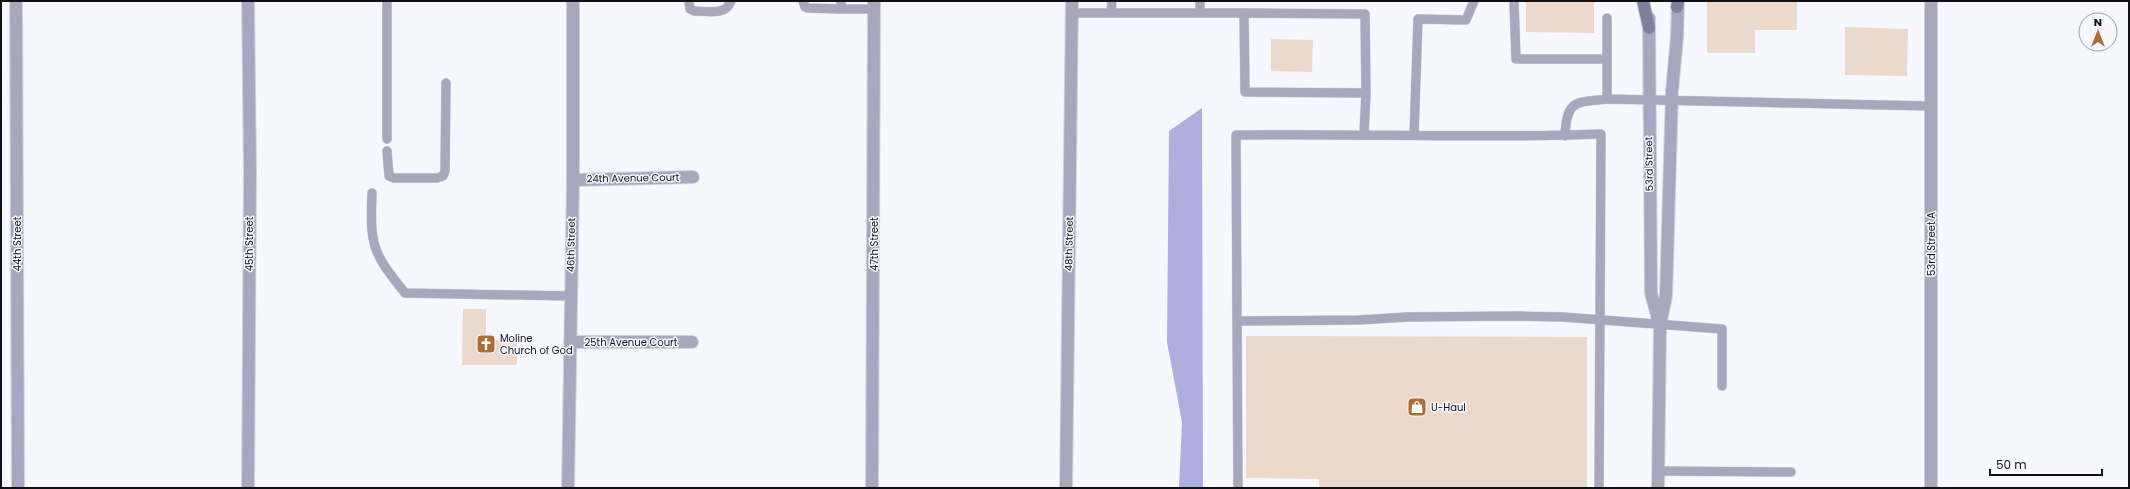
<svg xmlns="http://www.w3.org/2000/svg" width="2130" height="489" viewBox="0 0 2130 489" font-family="Poppins,sans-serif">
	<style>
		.forest { fill: #b0addf }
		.building { fill: #ebd9cc }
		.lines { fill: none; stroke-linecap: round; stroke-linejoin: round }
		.service-casing { stroke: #d2d2da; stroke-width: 10 }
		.minor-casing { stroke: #d2d2da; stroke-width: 14 }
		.tertiary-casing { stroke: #d2d2da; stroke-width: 14 }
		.secondary-casing { stroke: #d2d2da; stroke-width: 14 }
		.service { stroke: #a8a7bd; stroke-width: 9 }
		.minor { stroke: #a8a7bd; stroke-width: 12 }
		.tertiary { stroke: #a8a7bd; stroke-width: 12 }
		.secondary { stroke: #817fa0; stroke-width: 12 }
		.labels { text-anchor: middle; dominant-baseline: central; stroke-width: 3; stroke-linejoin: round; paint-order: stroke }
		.street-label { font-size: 10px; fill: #101016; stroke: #f7f7ff }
		.poi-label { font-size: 10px; fill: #101016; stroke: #f7f7ff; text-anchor: start }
	</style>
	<rect width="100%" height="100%" fill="#f7f7ff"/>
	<path class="forest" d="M1202 108 1203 488H1179L1182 422 1167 342 1169 131Z"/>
	<path class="building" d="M1526 1H1594V33L1526 32Z
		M1707 1H1797V30H1755V53H1707Z
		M1845 27 1908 29 1907 76 1845 75Z
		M1271 39 1313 40 1312 72 1271 71Z
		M463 309H486V340H517V365H462Z
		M1246 336 1587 337V488H1319V479L1246 478Z"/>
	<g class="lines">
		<g class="service-casing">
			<path id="service" d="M387 1V139
				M689 1 690 9 694 11C707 11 726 16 731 1
				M803 1 805 7 808 8 841 9
				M841 1V9H874
				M1514 1 1516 59H1606
				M1072 13H1200V1
				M1111 13 1112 1
				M1200 13H1244L1245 92 1366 93 1364 134
				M1244 13 1365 14 1366 93
				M1607 18V99
				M1414 135 1418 19 1466 20 1474 1
				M1565 136C1567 99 1575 103 1607 99L1930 106
				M387 151 389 176 394 178H437L443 176 445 171 446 83
				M372 193C370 246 372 252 405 293L570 296
				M1237 321 1238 488
				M1658 471 1791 472
				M1599 488 1601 134C1479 139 1358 133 1236 135L1237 321 1359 320 1407 317 1516 316 1563 317 1722 329V386"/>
		</g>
		<g class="minor-casing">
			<path id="minor" d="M16 1 18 488
				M1931 1V488
				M573 180 693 177
				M570 342H692
				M248 488 250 170 248 1
				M568 488 573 180V1
				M872 488 874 1
				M1066 488 1072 1"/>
		</g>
		<g class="tertiary-casing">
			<path id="tertiary" d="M1649 18 1651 293 1659 323
				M1658 488 1660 325 1666 296 1672 91 1677 37 1678 1"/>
		</g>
		<g class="secondary-casing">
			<path id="secondary" d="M1643 1 1649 28
				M1677 7 1678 1"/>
		</g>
		<use href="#service" class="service"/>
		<use href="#minor" class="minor"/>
		<use href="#tertiary" class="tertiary"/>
		<use href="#secondary" class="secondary"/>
	</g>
	<defs>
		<g id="church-square" transform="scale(1)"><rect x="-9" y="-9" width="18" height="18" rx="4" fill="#ad6c36" stroke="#f7f7ff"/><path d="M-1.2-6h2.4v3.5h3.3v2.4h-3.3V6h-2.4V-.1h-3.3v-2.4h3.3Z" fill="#fff"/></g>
		<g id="shop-square" transform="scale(1)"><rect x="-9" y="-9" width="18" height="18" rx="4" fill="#ad6c36" stroke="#f7f7ff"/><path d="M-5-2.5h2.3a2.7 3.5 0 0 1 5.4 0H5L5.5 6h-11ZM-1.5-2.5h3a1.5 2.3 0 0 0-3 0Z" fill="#fff"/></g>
	</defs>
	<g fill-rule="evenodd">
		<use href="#church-square" x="486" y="344"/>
		<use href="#shop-square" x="1417" y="407"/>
	</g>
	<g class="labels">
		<g class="street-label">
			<text transform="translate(1649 164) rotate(-91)">53rd Street</text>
			<text transform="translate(633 178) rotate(-1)">24th Avenue Court</text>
			<text transform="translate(17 244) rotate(-90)">44th Street</text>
			<text transform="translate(249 244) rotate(-90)">45th Street</text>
			<text transform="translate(874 244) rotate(-90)">47th Street</text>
			<text transform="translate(1069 244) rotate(-89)">48th Street</text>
			<text transform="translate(1931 244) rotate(-90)">53rd Street A</text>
			<text transform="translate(571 245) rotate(-89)">46th Street</text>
			<text x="631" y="342">25th Avenue Court</text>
		</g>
		<g class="poi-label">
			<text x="500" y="338">Moline<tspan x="500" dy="12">Church of God</tspan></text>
			<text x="1431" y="407">U-Haul</text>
		</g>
	</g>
	<rect width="2130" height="489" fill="none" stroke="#101016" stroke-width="4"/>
	<g transform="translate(2098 32)"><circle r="19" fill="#f7f7ff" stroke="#9b9ba2"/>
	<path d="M0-3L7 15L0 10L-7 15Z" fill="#ad6c36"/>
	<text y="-6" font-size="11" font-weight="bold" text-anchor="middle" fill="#101016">N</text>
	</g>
	<path d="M1990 469v6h112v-6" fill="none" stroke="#101016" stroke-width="2"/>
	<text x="1996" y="469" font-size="12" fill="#101016" stroke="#f7f7ff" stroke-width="3" paint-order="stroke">50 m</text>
</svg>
